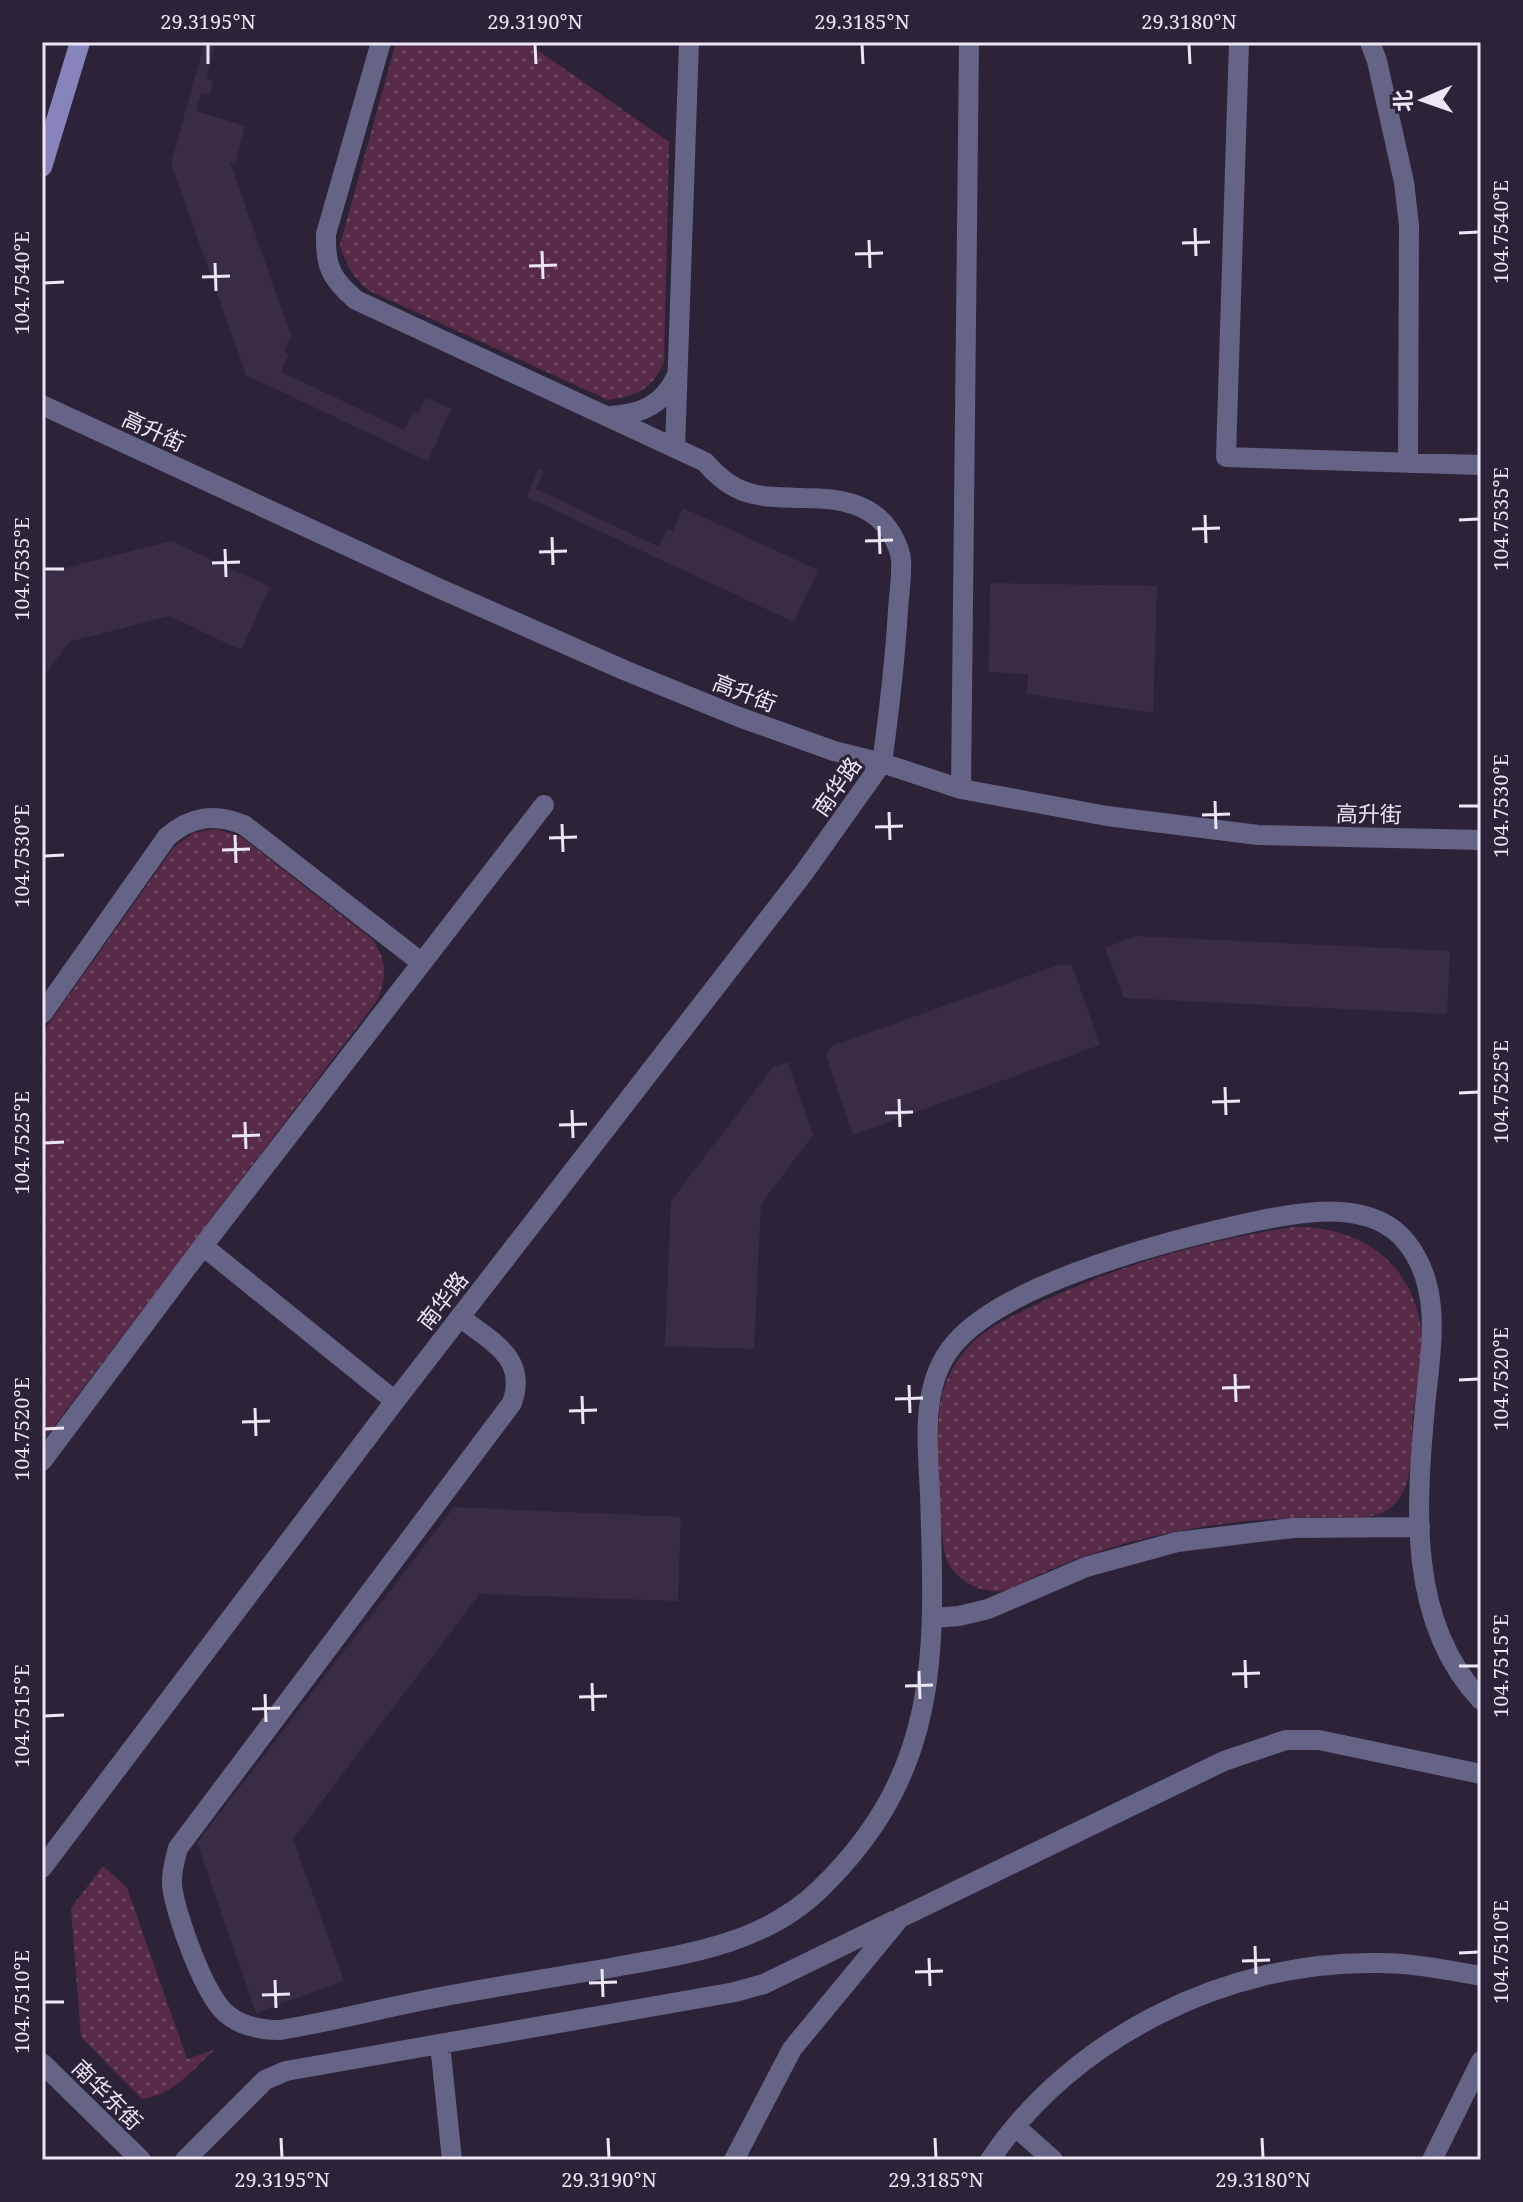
<svg xmlns="http://www.w3.org/2000/svg" width="1523" height="2202" viewBox="0 0 1523 2202" font-family="'Noto Serif','Noto Sans SC',serif">
	<style>
		.built { fill: #392c47 }
		.grass { fill: url(#grass-dots) }
		.lines { fill: none; stroke-linecap: round; stroke-linejoin: round }
		.lane { stroke: #656386; stroke-width: 20 }
		.street { stroke: #656386; stroke-width: 20 }
		.secondary { stroke: #8784bc; stroke-width: 20 }
		.ticks { fill: none; stroke: #ece6f5; stroke-width: 3 }
		.labels { text-anchor: middle; dominant-baseline: central; stroke-width: 6; stroke-linejoin: round; paint-order: stroke }
		.street-label { font-size: 22px; fill: #ece6f5; stroke: #2d2339 }
		.neatline { fill: none; stroke: #ece6f5; stroke-width: 3 }
		.ticks-label { font-size: 20px; text-anchor: middle; fill: #ece6f5 }
	</style>
	<defs>
		<pattern id="grass-dots" width="8" height="8" patternUnits="userSpaceOnUse" patternTransform="scale(2)"><rect width="8" height="8" fill="#572b48"/><path d="M2 2h.1M6 6h.1" fill="none" stroke="#6f4a63" stroke-width="1.8" stroke-linecap="round"/></pattern>
	</defs>
	<rect width="100%" height="100%" fill="#2d2339"/>
	<path class="built" d="M205 42H216L206 78 213 81 209 95 201 93 196 111 245 126 235 163 230 162 291 336 284 351 289 354 281 372 404 430 413 412 418 414 426 398 451 409 428 461 246 375 171 163Z
		M539 468 544 472 536 489 659 547 668 529 673 531 683 508 818 570 794 622 527 497Z
		M171 541 270 587 241 650 169 616 69 642 42 679V574Z
		M990 583 1157 586 1153 713 1027 694 1028 674 989 672Z
		M1136 936 1450 951 1447 1014 1124 998 1105 948Z
		M1061 964 1070 965 1073 968 1100 1045 853 1135 827 1058V1053L832 1046Z
		M788 1062 813 1135 761 1204 754 1349 665 1346 671 1201 773 1067Z
		M454 1507 681 1517 678 1601 480 1594 293 1839 344 1981 256 2013 197 1843Z"/>
	<path class="grass" d="M396 42H526L669 142 664 363C649 391 639 395 608 400L370 291C353 278 346 265 340 245Z
		M216 829 240 836 372 939C387 960 388 979 376 1002L42 1442V1033L174 847 193 833Z
		M1294 1227C1367 1226 1421 1270 1422 1346 1422 1370 1415 1393 1413 1417 1410 1447 1417 1488 1389 1509 1374 1520 1352 1517 1334 1517 1264 1517 1199 1524 1131 1542 1102 1550 1072 1560 1045 1572 1030 1578 1015 1590 999 1591 979 1593 955 1579 947 1561 938 1538 935 1425 941 1399 945 1378 960 1354 976 1339 992 1325 1012 1316 1031 1307 1112 1267 1205 1240 1294 1227Z
		M103 1866 127 1888 187 2059 214 2050C193 2069 172 2096 142 2099L81 2037 71 1908Z"/>
	<g class="lines">
		<path class="lane" d="M381 42 326 234C325 266 331 279 356 300L705 462C736 498 759 497 804 498 836 498 872 502 891 533 895 540 901 553 901 561 902 577 899 594 898 610 895 662 889 712 882 763
			M1239 42 1226 457 1481 465
			M1370 42 1377 61 1404 182 1409 225 1408 463
			M610 416C640 415 663 405 676 377
			M675 448 689 42
			M961 789 969 42
			M42 1014 167 837C191 816 215 813 244 825L422 963
			M203 1246 395 1401
			M460 1317C491 1342 528 1357 512 1403L178 1848C175 1860 171 1872 172 1885 175 1914 205 1998 228 2015 243 2027 262 2030 280 2030 340 2020 398 2004 457 1994 506 1985 555 1977 604 1969 680 1955 762 1946 820 1889 942 1771 935 1652 930 1495 928 1444 919 1384 955 1343 1008 1281 1177 1238 1257 1221 1304 1211 1373 1199 1407 1243 1444 1290 1430 1352 1425 1407 1416 1506 1407 1622 1481 1700
			M42 1461 203 1246 544 805
			M933 1618 959 1616 988 1609 1086 1567 1177 1542 1293 1528 1420 1527
			M440 2044 452 2160
			M1016 2127 1053 2160
			M185 2160 265 2080 286 2071 735 1992 764 1984 893 1921
			M734 2160 792 2049 900 1918 1224 1761 1286 1740H1319L1481 1774
			M990 2160C1073 2036 1230 1960 1378 1963 1413 1963 1447 1970 1481 1976
			M1432 2160 1481 2061"/>
		<path class="street" d="M42 405 436 587 624 670 739 717 834 751 882 763 961 789 1107 816 1258 835 1481 840
			M42 1868 395 1401 803 874 882 763
			M42 2063 141 2160"/>
		<path class="secondary" d="M42 167 80 42"/>
	</g>
	<path class="ticks" d="M208 44V64M535 44 536 64M862 44 863 64M1189 44 1190 64M1195 228 1196 256M1459 233 1479 232M869 240 870 268M1182 243 1210 242M542 251 543 279M855 254 883 253M215 263 216 291M529 266 557 265M202 277 230 276M44 283 64 282M1205 515 1206 543M1459 520 1479 519M879 526 880 554M1192 529 1220 528M552 537 553 565M865 541 893 540M225 549 226 577M539 552 567 551M212 563 240 562M44 569H64M1215 801 1216 829M1459 806H1479M889 812 890 840M1202 815 1230 814M562 824 563 852M875 827 903 826M235 835 236 863M549 838 577 837M222 850 250 849M44 856 64 855M1225 1087 1226 1115M1459 1093 1479 1092M899 1099 900 1127M1212 1102 1240 1101M572 1110 573 1138M885 1113 913 1112M245 1122 246 1149M559 1125 587 1124M232 1136 260 1135M44 1143 64 1142M1235 1374 1236 1402M1459 1380 1479 1379M909 1385 910 1413M1222 1388 1250 1387M582 1396 583 1424M895 1399 923 1398M255 1408 256 1436M569 1411 597 1410M242 1422 270 1421M44 1429 64 1428M1245 1660 1246 1688M1459 1666H1479M919 1671 920 1699M1232 1674 1260 1673M592 1683 593 1711M905 1686 933 1685M265 1694 266 1722M579 1697 607 1696M252 1709 280 1708M44 1716 64 1715M1255 1946 1256 1974M1459 1953 1479 1952M929 1958 930 1986M1242 1961 1270 1960M602 1969 603 1997M915 1972 943 1971M275 1980 276 2008M589 1983 617 1982M262 1995 290 1994M44 2002H64M281 2138 282 2158M608 2138 609 2158M935 2138 936 2158M1262 2138 1263 2158"/>
	<g class="labels">
		<g class="street-label">
			<text transform="translate(154 430) rotate(25)">高升街</text>
			<text transform="translate(745 692) rotate(21)">高升街</text>
			<text transform="translate(836 786) rotate(-55)">南华路</text>
			<text transform="translate(1369 813) rotate(1)">高升街</text>
			<text transform="translate(442 1300) rotate(-52)">南华路</text>
			<text transform="translate(108 2094) rotate(45)">南华东街</text>
		</g>
	</g>
	<rect width="1523" height="2202" fill="none" stroke="#2d2339" stroke-width="88"/>
	<g transform="translate(1423 100) rotate(268)" stroke="#2d2339" stroke-width="6" paint-order="stroke">
	<path d="M0-6L14 30L0 20L-14 30Z" fill="#ece6f5"/>
	<text y="-12" font-size="22" font-weight="bold" text-anchor="middle" fill="#ece6f5">北</text>
	</g>
	<rect x="44" y="44" width="1435" height="2114" class="neatline"/>
	<g class="ticks-label">
		<text x="208" y="29">29.3195°N</text>
		<text x="535" y="29">29.3190°N</text>
		<text x="862" y="29">29.3185°N</text>
		<text x="1189" y="29">29.3180°N</text>
		<text transform="translate(1501 232) rotate(-90)" y="7">104.7540°E</text>
		<text transform="translate(22 283) rotate(-90)" y="7">104.7540°E</text>
		<text transform="translate(1501 519) rotate(-90)" y="7">104.7535°E</text>
		<text transform="translate(22 569) rotate(-90)" y="7">104.7535°E</text>
		<text transform="translate(1501 806) rotate(-90)" y="7">104.7530°E</text>
		<text transform="translate(22 856) rotate(-90)" y="7">104.7530°E</text>
		<text transform="translate(1501 1092) rotate(-90)" y="7">104.7525°E</text>
		<text transform="translate(22 1143) rotate(-90)" y="7">104.7525°E</text>
		<text transform="translate(1501 1379) rotate(-90)" y="7">104.7520°E</text>
		<text transform="translate(22 1429) rotate(-90)" y="7">104.7520°E</text>
		<text transform="translate(1501 1666) rotate(-90)" y="7">104.7515°E</text>
		<text transform="translate(22 1716) rotate(-90)" y="7">104.7515°E</text>
		<text transform="translate(1501 1952) rotate(-90)" y="7">104.7510°E</text>
		<text transform="translate(22 2002) rotate(-90)" y="7">104.7510°E</text>
		<text x="282" y="2187">29.3195°N</text>
		<text x="609" y="2187">29.3190°N</text>
		<text x="936" y="2187">29.3185°N</text>
		<text x="1263" y="2187">29.3180°N</text>
	</g>
</svg>
